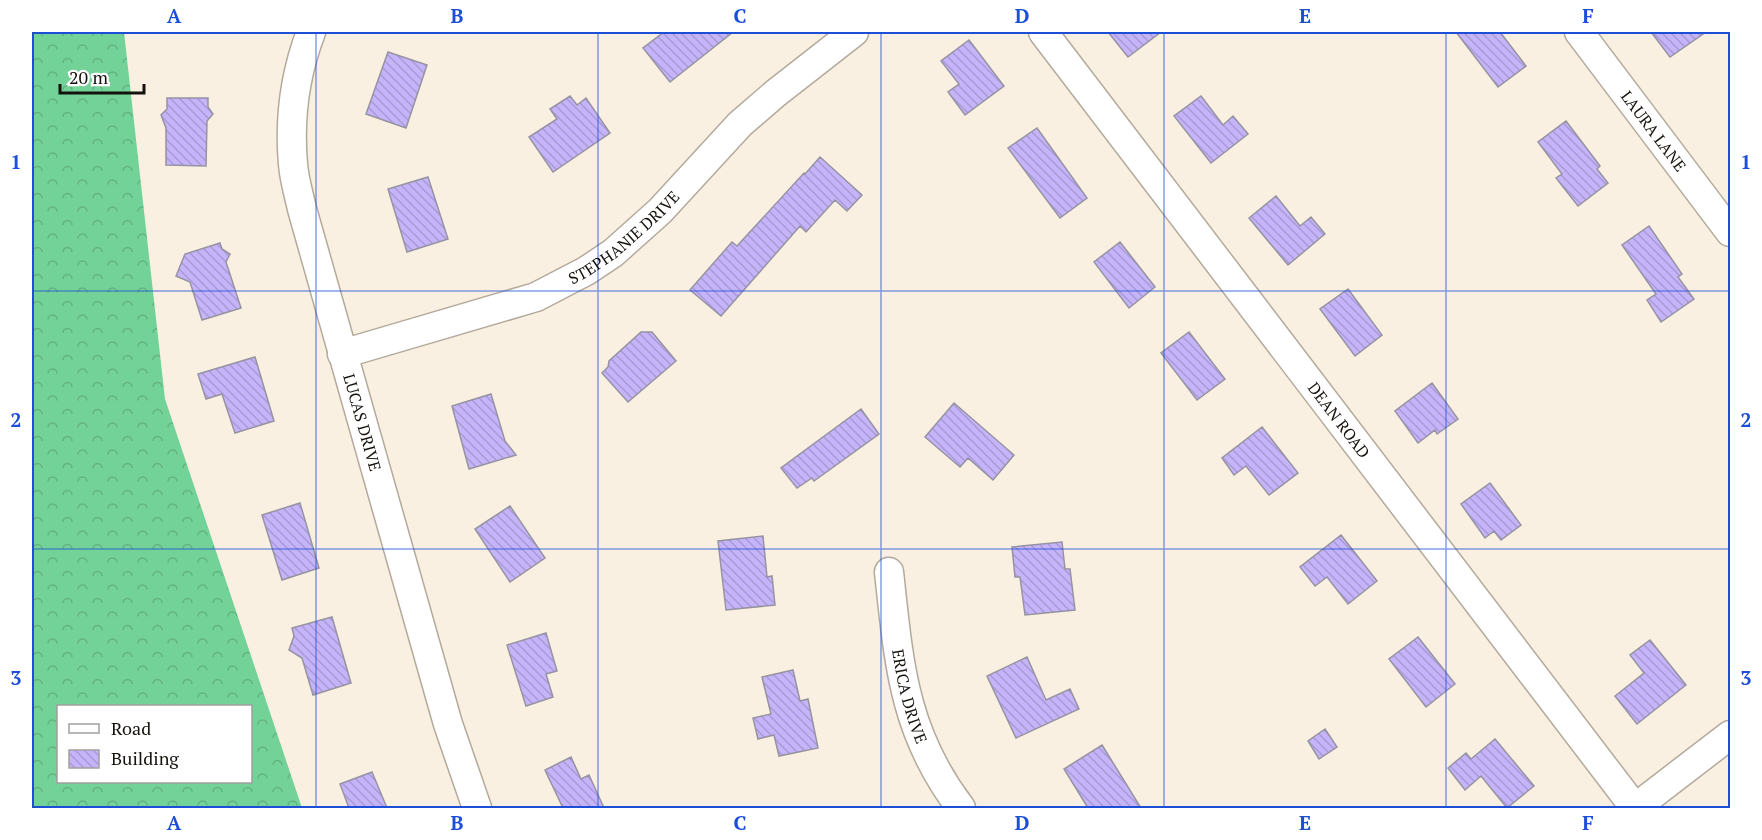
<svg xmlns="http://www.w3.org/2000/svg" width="1762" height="840" viewBox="0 0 1762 840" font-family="'PT Serif',serif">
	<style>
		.forest { fill: url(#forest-crowns); fill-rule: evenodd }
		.building { fill: url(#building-back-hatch); stroke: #9693a1; stroke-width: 1.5 }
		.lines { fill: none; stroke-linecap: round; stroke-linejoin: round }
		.minor-casing { stroke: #b3aa9c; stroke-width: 31 }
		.minor { stroke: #fff; stroke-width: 28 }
		.grid { fill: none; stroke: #1d4ed8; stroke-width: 1.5; stroke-opacity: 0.55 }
		.labels { text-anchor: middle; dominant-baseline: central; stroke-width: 5; stroke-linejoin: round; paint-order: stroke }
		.street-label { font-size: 16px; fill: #15120d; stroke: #fff }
		.neatline { fill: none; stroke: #1d4ed8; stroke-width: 2 }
		.grid-label { font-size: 20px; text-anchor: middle; font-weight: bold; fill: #1d4ed8 }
	</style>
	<defs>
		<pattern id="forest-crowns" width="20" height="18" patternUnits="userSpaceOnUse" patternTransform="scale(1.5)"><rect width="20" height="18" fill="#72d297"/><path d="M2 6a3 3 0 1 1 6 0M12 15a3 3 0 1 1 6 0" fill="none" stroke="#62b381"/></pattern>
		<pattern id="building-back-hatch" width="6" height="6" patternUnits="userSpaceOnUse" patternTransform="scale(1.5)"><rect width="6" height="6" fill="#c6b4fa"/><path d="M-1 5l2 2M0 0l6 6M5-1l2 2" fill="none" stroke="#a99ad5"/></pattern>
	</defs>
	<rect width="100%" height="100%" fill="#faf0e2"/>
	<path class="forest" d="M32 32H124L165 399 302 808H32ZM58 706H250V782H58Z"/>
	<path class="building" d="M664 32H733L670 82 643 48Z
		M1108 32H1161L1128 57Z
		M1456 32H1500L1526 66 1498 87Z
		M1651 32H1706L1670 57Z
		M969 40 1004 86 965 115 948 92 959 84 941 61Z
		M388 52 427 65 406 128 366 114Z
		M570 96 577 105 586 98 610 133 553 172 529 137 557 119 550 109Z
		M1201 96 1223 125 1233 116 1248 134 1211 163 1174 116Z
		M167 98H208V107L213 114 207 121 206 166 166 165V128L161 115 167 109Z
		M1566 121 1600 166 1597 169 1608 183 1578 206 1556 178 1562 174 1538 142Z
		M1037 128 1087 198 1060 218 1008 148Z
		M820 157 862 195 847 211 835 200 806 232 800 226 721 316 690 290 732 242 737 246 804 173 805 174Z
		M428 177 448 239 407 252 388 189Z
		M1276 196 1300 226 1311 217 1325 234 1288 265 1249 218Z
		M1649 226 1682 274 1678 277 1694 299 1661 322 1647 300 1656 294 1622 245Z
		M1120 242 1155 287 1129 308 1094 262Z
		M220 243 222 249 230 254 226 262 241 308 202 320 190 282 176 276 185 254Z
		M1348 289 1382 335 1355 356 1320 309Z
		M641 332H652L676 361 628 402 602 373 608 367 609 361Z
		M1189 332 1225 379 1197 400 1161 353Z
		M255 357 274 421 235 433 222 394 206 399 198 374Z
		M1432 383 1458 419 1437 434 1435 430 1418 443 1395 411Z
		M491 394 505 441 516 455 469 469 452 406Z
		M954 403 1014 455 993 480 968 458 960 467 925 437Z
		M861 409 879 434 814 481 812 478 797 488 781 468Z
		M1262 427 1298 473 1269 495 1246 466 1234 475 1222 458Z
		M1490 483 1521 525 1501 540 1494 531 1485 538 1461 504Z
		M300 503 319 568 282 580 262 515Z
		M510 506 545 558 510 582 475 529Z
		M1341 535 1377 581 1348 604 1327 577 1315 586 1300 567Z
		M763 536 767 577 772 576 775 605 726 610 718 541Z
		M1062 542 1065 569H1070L1075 610 1025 615 1020 577H1015L1012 547Z
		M332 617 351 683 313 695 302 658 289 650 294 636 292 628Z
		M546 633 557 671 546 674 553 697 526 706 507 645Z
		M1418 637 1455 684 1426 707 1389 659Z
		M1650 640 1686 685 1637 724 1615 696 1644 673 1630 655Z
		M1027 657 1046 700 1070 689 1079 709 1016 738 987 676Z
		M793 670 800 701 808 699 818 748 779 756 774 735 758 739 753 718 771 714 762 677Z
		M1325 729 1337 747 1319 759 1308 741Z
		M1495 739 1534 786 1507 808 1481 776 1465 790 1448 768 1466 753 1471 759Z
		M1102 745 1141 808H1088L1064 769Z
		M571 757 581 779 589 775 604 808H563L545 770Z
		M372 772 387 808H349L340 784Z"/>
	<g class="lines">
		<g class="minor-casing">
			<g id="minor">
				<path id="s1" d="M311 32C295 74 289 119 293 164 294 179 299 195 302 209L448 724 477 808"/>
				<path id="s2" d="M1043 32 1635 808"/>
				<path id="s3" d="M1579 32 1730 232"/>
				<path id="s4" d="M342 354 536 297 586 271 613 253 660 211 740 124 776 93 854 32"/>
				<path id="s5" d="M889 572C899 663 903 732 961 808"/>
				<path d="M1635 808 1730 735"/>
			</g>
		</g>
		<use href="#minor" class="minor"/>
	</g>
	<path class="grid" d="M316 32V808M598 32V808M881 32V808M1164 32V808M1446 32V808M32 291H1730M32 549H1730"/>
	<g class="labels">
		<g class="street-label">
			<text stroke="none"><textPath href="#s3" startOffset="124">LAURA LANE</textPath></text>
			<text stroke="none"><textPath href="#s4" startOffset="309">STEPHANIE DRIVE</textPath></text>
			<text stroke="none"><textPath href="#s2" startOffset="488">DEAN ROAD</textPath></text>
			<text stroke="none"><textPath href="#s1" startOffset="402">LUCAS DRIVE</textPath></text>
			<text stroke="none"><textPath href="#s5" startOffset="126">ERICA DRIVE</textPath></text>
		</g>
	</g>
	<rect width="1762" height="840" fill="none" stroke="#ffffff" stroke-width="66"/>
	<rect x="57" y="705" width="195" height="78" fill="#ffffff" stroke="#a1a09e" stroke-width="1.5"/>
	<rect x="69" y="724" width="30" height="9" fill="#ffffff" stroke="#a1a09e" stroke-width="1.5"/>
	<text x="111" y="735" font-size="18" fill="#15120d">Road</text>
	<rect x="69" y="750" width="30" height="18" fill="url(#building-back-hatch)" stroke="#a1a09e" stroke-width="1.5"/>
	<text x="111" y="765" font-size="18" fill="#15120d">Building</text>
	<path d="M60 84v9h84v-9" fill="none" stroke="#15120d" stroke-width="3"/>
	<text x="69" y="84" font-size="18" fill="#15120d" stroke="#ffffff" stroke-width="4.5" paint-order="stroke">20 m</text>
	<rect x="33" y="33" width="1696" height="774" class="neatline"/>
	<g class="grid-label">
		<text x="174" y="23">A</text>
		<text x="457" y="23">B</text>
		<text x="740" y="23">C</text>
		<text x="1022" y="23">D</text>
		<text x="1305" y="23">E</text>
		<text x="1588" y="23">F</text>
		<text x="16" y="169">1</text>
		<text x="1746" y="169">1</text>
		<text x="16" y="427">2</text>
		<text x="1746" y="427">2</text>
		<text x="16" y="685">3</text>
		<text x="1746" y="685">3</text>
		<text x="174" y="830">A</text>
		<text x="457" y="830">B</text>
		<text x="740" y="830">C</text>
		<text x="1022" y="830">D</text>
		<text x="1305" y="830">E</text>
		<text x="1588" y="830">F</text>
	</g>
</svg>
